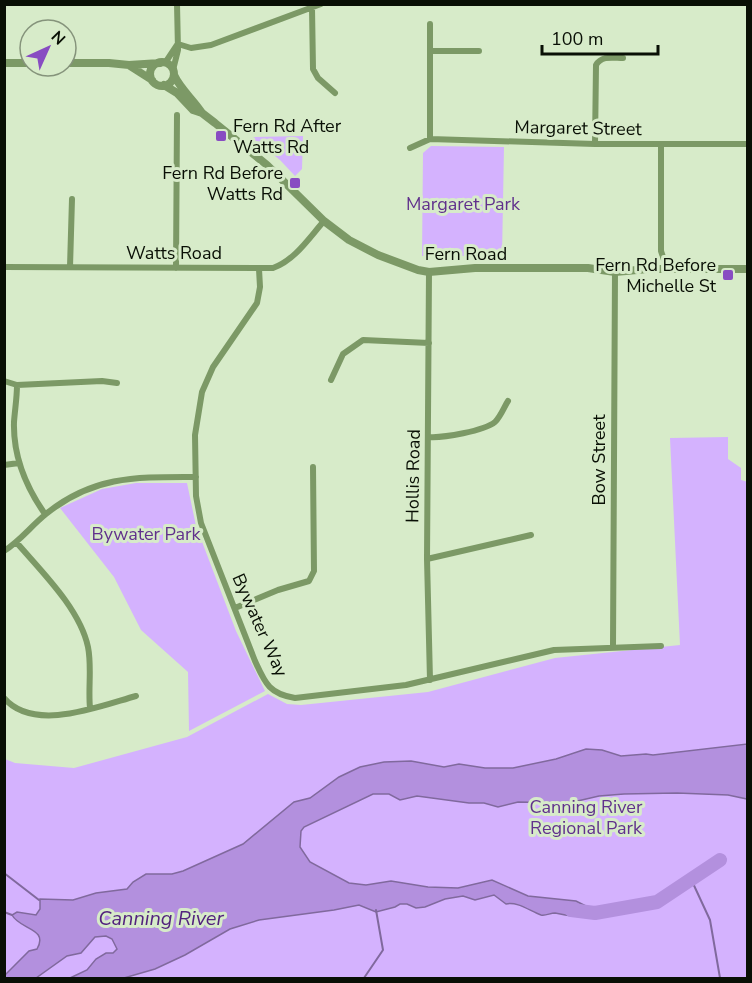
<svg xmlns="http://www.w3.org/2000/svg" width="752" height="983" viewBox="0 0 752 983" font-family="'Nunito Sans',sans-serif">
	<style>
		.green { fill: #d4b2fe }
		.water { fill: #b390de; stroke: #80699d; stroke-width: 1.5 }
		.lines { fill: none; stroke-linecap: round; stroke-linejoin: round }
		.stream { stroke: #80699d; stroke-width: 2 }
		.river { stroke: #b390de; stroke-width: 14 }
		.minor { stroke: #7c9966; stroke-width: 6 }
		.tertiary { stroke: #7c9966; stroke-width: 8 }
		.poi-dot { fill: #884cc2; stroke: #d7ebc9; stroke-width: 2 }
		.labels { text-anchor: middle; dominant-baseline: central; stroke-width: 6; stroke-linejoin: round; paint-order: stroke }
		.poi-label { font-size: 18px; fill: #090f05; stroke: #d7ebc9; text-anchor: end }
		.street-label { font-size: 18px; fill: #090f05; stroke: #d7ebc9 }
		.park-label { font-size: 18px; fill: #60308c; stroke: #d7ebc9 }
		.water-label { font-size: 20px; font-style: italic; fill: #52227d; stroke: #d7ebc9 }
	</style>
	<rect width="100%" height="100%" fill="#d7ebc9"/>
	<path class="green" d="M303 136 302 169 295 176 280 160 251 137Z
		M431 146 504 147 502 256H422L423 153Z
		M728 437V459L741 468V480L748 482 747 978H5V759L15 763 74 768 187 737 268 694 287 704 301 705 428 692 555 658 680 645 670 438Z
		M136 483H187L196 526 236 631 265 691 189 731 188 672 141 630 114 577 60 508 102 489Z"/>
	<path class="water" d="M747 744V799L728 795 677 793 624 794 599 796 569 803 518 802 498 807 484 803H469L417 796 400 800 389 794H373L304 827 301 831 300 847 310 862 349 883 366 885 391 881 428 887 458 888 492 880 528 896 576 901 586 906 587 912C576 919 567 915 555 913 550 913 546 916 541 915 530 911 517 901 506 904L494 895 475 900 463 896 445 899 425 907 416 908 407 904H400L395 907 376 912 359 905 334 910 259 920 230 929 185 955 155 969 124 978H70L87 970 96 959 106 953H113L117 949 112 939 106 936 95 937 81 953 67 956 36 978H5V975L29 951 37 949C49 928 20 930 12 915L17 912 36 915 40 909V899L73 900 96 893 127 889 133 882 146 874H172L183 871 243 844 294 802 310 798 339 777 360 767 384 762 411 761 444 767 459 764 485 768H513L556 759 586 749 602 750 621 756 646 754 653 755Z"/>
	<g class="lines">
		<path class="stream" d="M4 873 39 900
			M691 879 710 920 720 978
			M4 912 12 915
			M364 978 383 950 376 910"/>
		<path class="river" d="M571 910 595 913 657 902 720 860"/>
		<path class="minor" d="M312 8 313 69 318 78 335 93
			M178 44 191 48 211 45 321 4
			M430 51H479
			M165 63 177 45
			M173 70 178 50 177 4
			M430 139V24
			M595 144 596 65C602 55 613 58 623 58
			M661 144V251L664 260 673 269
			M410 148 430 139 595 144H748
			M4 267 273 268C295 260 309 238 324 221
			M70 267 72 199
			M176 268 177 115
			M259 269 260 287 257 303 213 367 202 392 195 435 196 496 201 523 255 661C265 683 269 694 295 698L406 685 554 650 661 646
			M429 272 427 559 430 680
			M331 380 343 354 363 340 429 343
			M4 381 17 385 102 381 117 383
			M17 385C17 397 15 409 14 422 13 456 26 487 45 514
			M429 437C443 438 484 431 495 422 501 416 504 407 508 401
			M4 465 19 463
			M17 543C42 572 80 609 88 647 92 667 88 688 90 708
			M4 551C20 541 31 526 46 514 94 475 138 477 196 477
			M427 559 531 535
			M235 608 278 590 309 581 314 571 313 467
			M613 647 615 272
			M4 698C34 733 100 706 136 696"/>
		<path class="tertiary" d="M150 74a12 12 0 1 1 24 0a12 12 0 1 1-24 0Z
			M4 63H30
			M66 63H109L129 65 160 63
			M130 66 152 80
			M174 75C181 90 193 99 202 113
			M164 85 177 93 193 110 202 113 215 123 267 165 324 221 349 240 378 255 418 270 429 272 475 268H588L615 272 648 269H748"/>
	</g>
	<g class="poi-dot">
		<rect x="215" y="130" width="12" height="12" rx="3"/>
		<rect x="289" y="177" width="12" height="12" rx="3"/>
		<rect x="722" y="269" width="12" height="12" rx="3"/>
	</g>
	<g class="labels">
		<g class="poi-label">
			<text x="233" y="126" text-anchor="start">Fern Rd After<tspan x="233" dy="21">Watts Rd</tspan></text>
			<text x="283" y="173">Fern Rd Before<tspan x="283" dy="21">Watts Rd</tspan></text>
			<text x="716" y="265">Fern Rd Before<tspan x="716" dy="21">Michelle St</tspan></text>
		</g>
		<g class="street-label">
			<text transform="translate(578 128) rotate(1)">Margaret Street</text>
			<text x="174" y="253">Watts Road</text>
			<text x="466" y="254">Fern Road</text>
			<text transform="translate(599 460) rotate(-90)">Bow Street</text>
			<text transform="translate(413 476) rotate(-89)">Hollis Road</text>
			<text transform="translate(260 625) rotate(66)">Bywater Way</text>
		</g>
		<g class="park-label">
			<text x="463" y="204">Margaret Park</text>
			<text x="146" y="534">Bywater Park</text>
			<text x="586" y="807">Canning River<tspan x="586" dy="21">Regional Park</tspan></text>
		</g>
		<g class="water-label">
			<text x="161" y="918">Canning River</text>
		</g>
	</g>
	<rect width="752" height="983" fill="none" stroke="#090f05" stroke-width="12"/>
	<g transform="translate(48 48) rotate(45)"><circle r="28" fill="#d7ebc9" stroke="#85937b" stroke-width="1.5"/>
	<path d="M0-4.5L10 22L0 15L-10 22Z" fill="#884cc2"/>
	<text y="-9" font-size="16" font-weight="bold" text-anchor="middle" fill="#090f05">N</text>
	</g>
	<path d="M542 45v9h116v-9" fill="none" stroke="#090f05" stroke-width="3"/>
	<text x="551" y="45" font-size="18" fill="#090f05" stroke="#d7ebc9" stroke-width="4.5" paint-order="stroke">100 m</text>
</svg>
